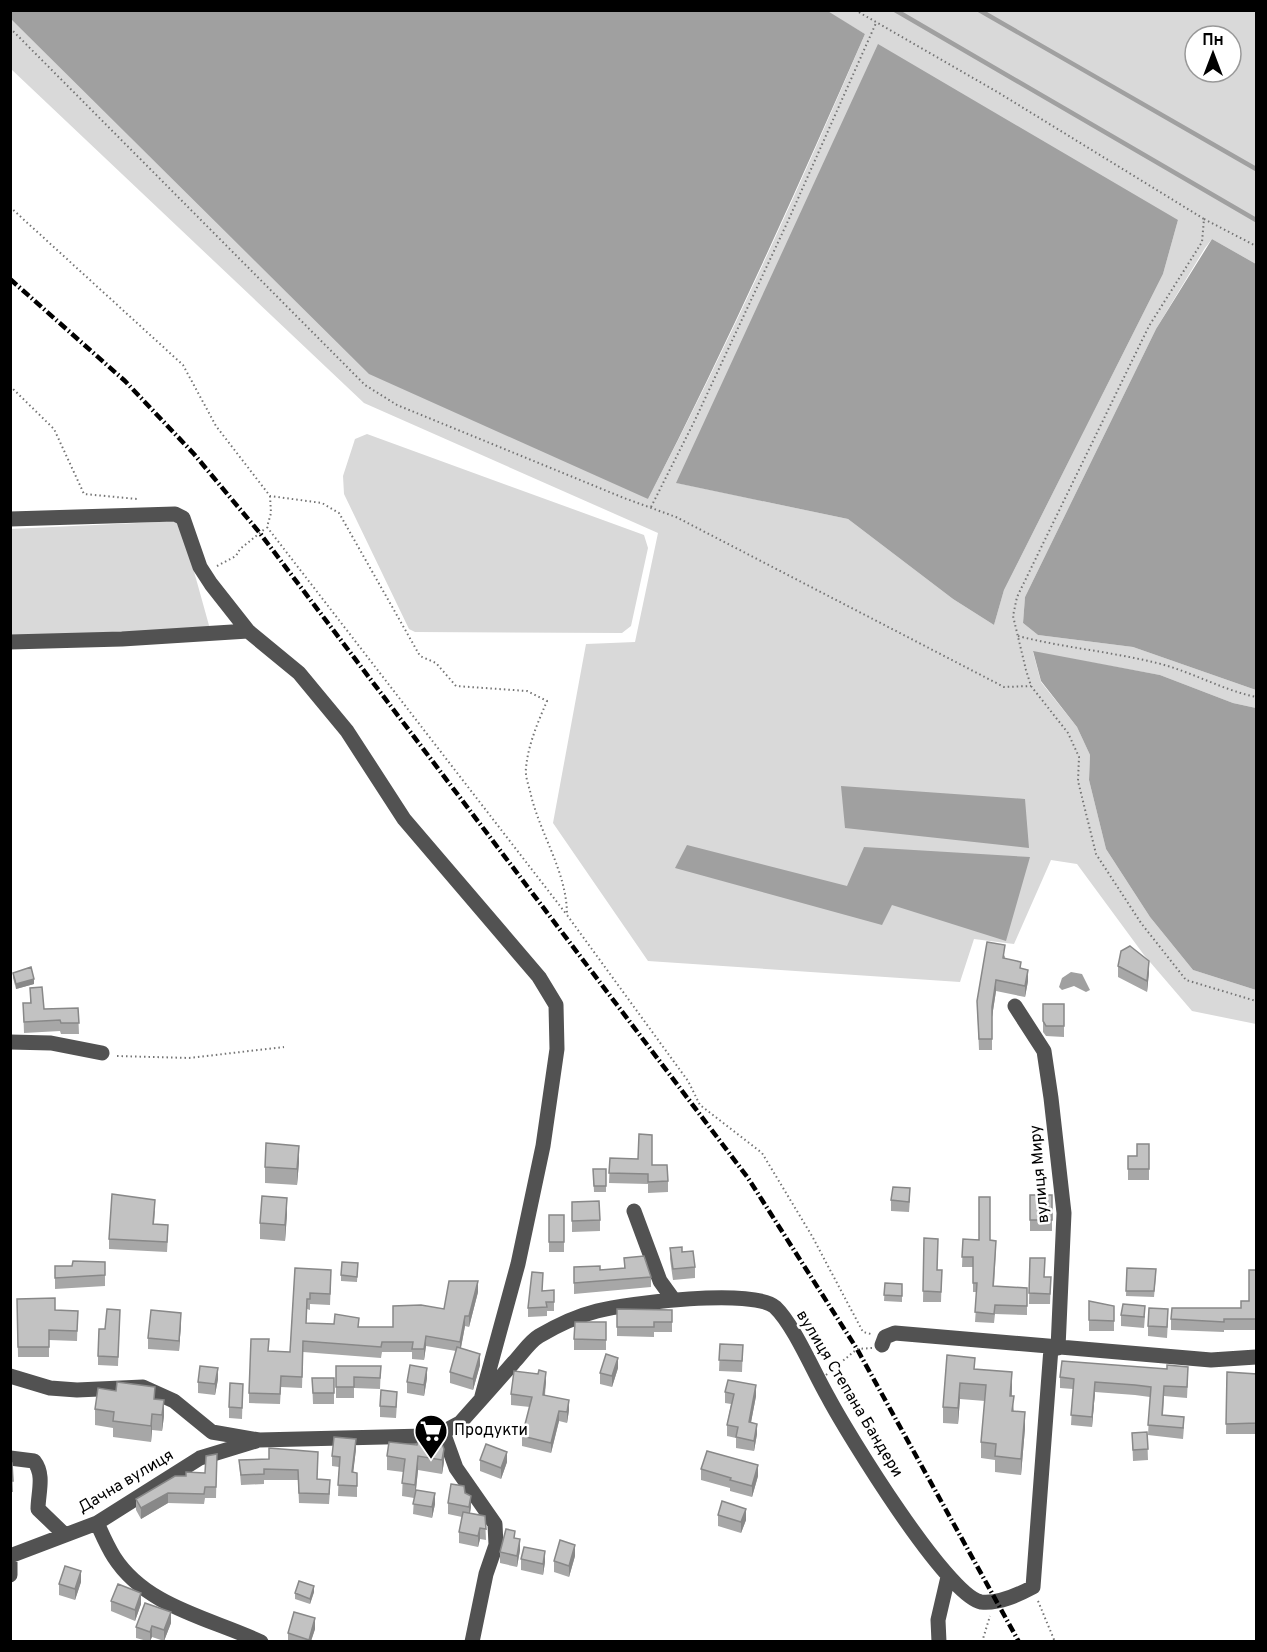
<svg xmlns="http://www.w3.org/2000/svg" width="1267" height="1652" viewBox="0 0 1267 1652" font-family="Overpass,sans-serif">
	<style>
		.green { fill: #d9d9d9; fill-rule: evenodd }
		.water { fill: #a0a0a0 }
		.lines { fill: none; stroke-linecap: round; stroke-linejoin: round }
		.stream { stroke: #a0a0a0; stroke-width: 4.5 }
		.path { stroke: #747474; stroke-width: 2; stroke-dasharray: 1.5 3; stroke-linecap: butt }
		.minor { stroke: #525252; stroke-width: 15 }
		.rail { stroke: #000; stroke-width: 4.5; stroke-dasharray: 9 3 1.5 3; stroke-linecap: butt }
		.path-bridge { stroke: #747474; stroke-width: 2; stroke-dasharray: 1.5 3; stroke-linecap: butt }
		.wall { fill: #a7a7a7 }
		.shaded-wall { fill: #888 }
		.building { fill: #c2c2c2; stroke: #888; stroke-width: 1.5 }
		.labels { text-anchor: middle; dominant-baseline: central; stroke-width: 5; stroke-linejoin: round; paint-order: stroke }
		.street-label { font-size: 16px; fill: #000; stroke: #fff }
		.poi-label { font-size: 16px; fill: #000; stroke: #fff; text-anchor: start }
	</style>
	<rect width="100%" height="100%" fill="#fff"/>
	<path class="green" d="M826 11H1256V264L1212 239 1205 248 1156 329 1025 597 1023 623 1038 635 1133 647 1256 690V708L1233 703 1160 675 1033 652 1041 682 1077 727 1090 755 1089 780 1106 849 1150 917 1193 970 1256 990V1024L1192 1011 1144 955 1077 864 1051 860 1014 944 974 939 960 982 648 961 553 823 586 644 635 642 658 533 364 403 11 69 10 18 648 499C727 347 798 191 865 34ZM1195 36H1231V72H1195ZM1178 220 1163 274 1004 590 994 625 953 599 848 519 677 483Z
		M367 434 644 535 648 548 631 626 622 633 415 632 409 629 344 494 343 476 355 439Z
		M180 521 210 629 11 637 10 529Z"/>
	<path class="water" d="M826 10 865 34C797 190 726 347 648 499L369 374 10 18 11 10Z
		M878 44 1178 220 1163 274 1004 590 994 625 953 599 848 519 676 483Z
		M1212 239 1256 264V690L1133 647 1038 635 1023 623 1025 597 1156 329Z
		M1033 651 1160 675 1233 703 1256 708V990L1193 970 1150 917 1106 849 1089 780 1090 755 1077 727 1041 681Z
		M841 786 1025 799 1029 848 845 828Z
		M687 845 847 886 864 847 1030 857 1006 941 892 905 882 925 675 868Z
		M1071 972 1082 974 1090 990 1086 992 1074 986 1062 990 1059 987 1062 978Z"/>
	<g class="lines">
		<path class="stream" d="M895 10 1256 220
			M979 10 1256 169"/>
		<path class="path" d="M855 10 999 93 1204 219 1202 242 1149 326 1017 597 1013 616 1026 670 1031 686 1068 733 1079 757 1078 781 1096 854 1141 923 1186 980 1256 1001
			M10 28 365 385 397 405 624 498 676 517 1004 687 1031 686
			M10 207 183 365 216 426 270 496 322 503 339 513 420 656 436 663 456 686 527 691 547 701C538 722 528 745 526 768 525 775 528 784 530 791 539 833 567 871 567 915L688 1081 700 1105 762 1153 812 1236 863 1332 871 1334
			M1204 219 1256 246
			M10 386 54 429 84 494 137 499
			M270 496 271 513 267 527 567 915
			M651 507 695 420 788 221 876 23
			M217 566 236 556 240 549 266 528
			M1018 636C1065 648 1114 652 1161 664 1194 673 1223 690 1256 697
			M117 1056 189 1058 284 1047
			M1038 1601 1055 1642
			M982 1642 990 1616"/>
		<path class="minor" d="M10 519 175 514 183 518 200 567 211 584 248 631 299 673 347 731 404 819 539 977 556 1005 557 1049 543 1146 518 1264 482 1396
			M10 642 122 639 248 631
			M1015 1006 1044 1051 1051 1098 1064 1213 1058 1348
			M10 1042 51 1043 102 1053
			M634 1211 660 1281 673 1299
			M882 1345 885 1337 895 1333 1211 1360 1256 1357
			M10 1376 50 1388 77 1390 143 1387 174 1401 212 1432 259 1440 425 1436 443 1432 460 1423C478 1403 496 1383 514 1362 522 1354 529 1342 539 1336 556 1326 577 1316 597 1311 627 1303 754 1288 775 1307 794 1325 814 1373 828 1397 847 1433 947 1596 981 1602 999 1604 1018 1595 1033 1587L1051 1348
			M443 1432 456 1468 495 1524 496 1545 486 1574 472 1642
			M10 1458 34 1461C45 1475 38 1493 38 1509L65 1535
			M97 1523C102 1534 107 1546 114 1557 146 1607 210 1618 261 1642
			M10 1556 97 1523 200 1458 256 1441
			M10 1562V1575
			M939 1642 938 1620 948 1577"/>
		<path class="rail" d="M10 279 125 381 194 454 259 532 748 1178 857 1349 1019 1642"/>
		<path class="path-bridge" d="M826 1375 857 1349 872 1348"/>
	</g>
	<path class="wall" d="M1005 955V959L1021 969 1028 981 1025 997 996 991 992 1017V1050H979L977 1001Z
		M1118 966 1149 972 1147 992 1118 977Z
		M13 973 34 984 16 989 13 978Z
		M30 988 44 1009 78 1008 79 1034H61L60 1031 24 1033 23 1003H30Z
		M1043 1004H1064V1037L1046 1036 1043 1032Z
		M1149 1144V1180H1128V1156H1137Z
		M610 1158 652 1165 668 1181V1192L648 1193V1184L609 1183Z
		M299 1162 297 1185 265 1183V1167Z
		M593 1169H606V1192H594Z
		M1030 1195H1052V1231H1030Z
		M910 1199 909 1212 891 1211V1200Z
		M572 1202 600 1220V1231L572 1232Z
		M155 1210 154 1224 168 1235 167 1252 109 1249V1239Z
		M287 1214 285 1241 260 1239V1223Z
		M549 1215H564V1252H549Z
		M924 1238 938 1250 937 1270H942L941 1302H923Z
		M963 1239 990 1240 996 1250 994 1286 1027 1288V1315L995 1314 994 1323 975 1322 977 1292H973V1267H962Z
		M670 1248 682 1252 695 1267V1278L673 1280 670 1259Z
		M624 1258 651 1277V1287L574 1294V1267L600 1270 624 1268Z
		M1030 1258 1044 1277H1051L1050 1304H1029Z
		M105 1262V1286L55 1289V1266H72Z
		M358 1263 357 1282 341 1281V1275Z
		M295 1268 331 1280 330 1305 310 1304V1310L307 1309 306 1323 359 1327H393L444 1309 478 1292 469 1327 465 1326 461 1348 480 1365 473 1390 450 1383V1372L456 1351 426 1346 424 1360 412 1359V1352H382L381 1358 303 1352 302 1388 281 1387 280 1404 249 1403V1393L269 1351 290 1352Z
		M1127 1268 1156 1275 1154 1297 1126 1296Z
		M1257 1270V1330H1224V1332L1171 1330V1319L1241 1308 1249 1301Z
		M885 1283 902 1284V1302L884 1301Z
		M554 1290V1311H547V1316L528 1317V1308L542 1291Z
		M17 1299 55 1310 78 1311 77 1341 49 1340V1357H18Z
		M1089 1301 1114 1306V1331H1089Z
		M617 1309 672 1310V1332H654V1337L617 1336Z
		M120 1310 118 1366 98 1365V1356L105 1329Z
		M1121 1315 1145 1316 1144 1328 1121 1326Z
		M1168 1320 1167 1338 1148 1336V1326Z
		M606 1322V1350H574V1339Z
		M181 1323 179 1351 148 1349V1338Z
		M720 1344 743 1345 742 1372 719 1371Z
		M947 1355 1012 1388V1396L1014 1411 1025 1428 1021 1475 995 1472V1460L981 1458V1442L985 1401 960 1399 958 1424 943 1423V1407Z
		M336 1366H381L380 1389 354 1388V1398H336Z
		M618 1368 612 1387 600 1384V1373Z
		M1227 1372 1257 1374V1434H1226Z
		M1060 1377H1188L1187 1398 1164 1396 1163 1415 1184 1427 1183 1439 1148 1435 1150 1397 1135 1395 1095 1392 1092 1427 1071 1425 1073 1389 1060 1388Z
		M312 1378H334V1404H313Z
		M427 1378 424 1396 407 1393V1382Z
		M218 1379 215 1395 198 1393V1382Z
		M546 1382 545 1395 569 1410 567 1423 559 1421 551 1453 522 1446V1436L530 1407 511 1405V1394Z
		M243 1384 242 1419 229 1418V1407Z
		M725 1392 756 1396 751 1422 757 1434 754 1451 736 1448V1438L727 1436V1425L731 1404 725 1403Z
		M155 1399 164 1416 162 1431 152 1430 151 1442 113 1437V1428L95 1425V1409Z
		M397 1403 396 1418 380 1417V1406Z
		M1147 1432 1148 1460 1133 1461 1132 1433Z
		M420 1433 444 1462 442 1474 418 1470 416 1490 435 1504 432 1518 413 1514 414 1498 402 1496 403 1472 387 1470V1456L417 1445Z
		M269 1448 318 1479 330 1490 329 1504 299 1503 298 1480H264V1484L241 1485 239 1460 269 1459Z
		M356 1449 353 1472 357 1483V1497L338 1496 339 1467 332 1466V1456Z
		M217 1454 216 1498H205L204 1504 168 1503 141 1519 136 1510V1499L186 1476 205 1473Z
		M480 1460 507 1462 501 1479 480 1471Z
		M10 1463H12L13 1492H10Z
		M701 1469 758 1476 752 1497 730 1491V1488L701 1480Z
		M465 1493 471 1507 470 1513 485 1516 486 1540 480 1539 478 1547 459 1543V1532L462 1517 448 1514V1503Z
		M718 1515 746 1520 741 1533 718 1526Z
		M515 1538 520 1550 517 1567 500 1563V1552Z
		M575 1556 569 1577 554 1572V1561Z
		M521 1559 545 1562 543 1575 521 1570Z
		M81 1582 75 1600 59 1595V1584Z
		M314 1592 310 1604 295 1599V1593Z
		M111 1601 141 1604 135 1621 111 1611Z
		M171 1623 164 1641 152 1637 150 1641H147L136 1638V1627Z
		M315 1629 311 1641H288V1633Z"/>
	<path class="shaded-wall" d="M1149 961V972L1147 992V981Z
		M1028 970V981L1025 997V986Z
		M34 979V984L16 989V984Z
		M996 980V991L992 1017V1050V1007Z
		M299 1146V1162L297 1185V1169Z
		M287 1198V1214L285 1241V1225Z
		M478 1281V1292L469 1327V1316Z
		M181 1313V1323L179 1351V1341Z
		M465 1316V1326L460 1352V1342Z
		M426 1336V1346L424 1360V1349Z
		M480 1354V1365L473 1390V1379Z
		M618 1358V1368L612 1387V1376Z
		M218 1368V1379L215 1395V1384Z
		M427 1368V1378L424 1396V1385Z
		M546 1372V1382L543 1405V1395Z
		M1012 1372V1388L1010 1412V1396Z
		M1095 1382V1392L1092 1427V1417Z
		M960 1383V1399L958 1424V1408Z
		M756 1385V1396L749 1433V1422Z
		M164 1400V1416L162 1431V1415Z
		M569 1400V1410L567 1423V1412Z
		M559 1411V1421L551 1453V1443Z
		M1025 1412V1428L1021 1475V1459Z
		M152 1414V1430L151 1442V1426Z
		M757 1424V1434L754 1451V1441Z
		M356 1439V1449L352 1483V1472Z
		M444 1449V1462L442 1474V1460Z
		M507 1452V1462L501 1479V1468Z
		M418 1456V1470L415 1498V1485Z
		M758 1465V1476L752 1497V1486Z
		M168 1493V1503L141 1519V1508Z
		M435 1493V1504L432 1518V1507Z
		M471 1496V1507L469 1518V1507Z
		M746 1509V1520L741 1533V1522Z
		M480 1528V1539L478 1547V1536Z
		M520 1539V1550L517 1567V1556Z
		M575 1545V1556L569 1577V1566Z
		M545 1551V1562L543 1575V1564Z
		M81 1571V1582L75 1600V1589Z
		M314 1586V1592L310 1604V1599Z
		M141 1593V1604L135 1621V1610Z
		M171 1612V1623L164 1641V1630Z
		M315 1618V1629L311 1641H309Z
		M152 1626V1637L150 1641V1632Z"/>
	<path class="building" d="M987 942 1005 945 1003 958 1021 962 1020 968 1028 970 1025 986 996 980 992 1007V1039H979L977 1001Z
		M1130 946 1149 961 1147 981 1118 966 1121 951Z
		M31 967 34 979 16 984 13 973Z
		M42 987 44 1009 78 1008 79 1023H61L60 1020 24 1022 23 1003H31L30 988Z
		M1043 1004H1064V1026H1046L1043 1021Z
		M639 1134 652 1135V1165H667L668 1181 648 1182V1174L609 1173 610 1158 638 1159Z
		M266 1143 299 1146 297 1169 265 1167Z
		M1137 1144H1149V1169H1128V1156H1137Z
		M593 1169H606V1186H594Z
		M893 1187 910 1188 909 1202 891 1200Z
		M112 1194 155 1200 153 1224 168 1225 167 1242 109 1239Z
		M1030 1195H1052V1220H1030Z
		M262 1196 287 1198 285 1225 260 1223Z
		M979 1197H990V1240L996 1241 993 1286 1027 1288V1306L995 1305 994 1314 975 1312 977 1283H973V1257H962L963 1239 979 1240Z
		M599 1201 600 1220 572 1221V1202Z
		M549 1215H564V1242H549Z
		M924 1238 938 1239 937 1270H942L941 1292 923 1291Z
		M682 1247V1252L693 1251 695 1267 673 1269 670 1248Z
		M644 1256 651 1277 574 1283V1267L600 1266V1270L625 1268 624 1258Z
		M1030 1258H1045L1044 1277H1051L1050 1294 1029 1293Z
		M73 1261 105 1262V1275L55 1278V1266H72Z
		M342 1262 358 1263 357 1277 341 1275Z
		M295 1268 331 1270 330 1294 310 1293V1299H307L306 1323 334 1324 335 1314 359 1318 358 1327H393V1306L421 1305 444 1309 449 1281H478L469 1316H465L460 1342 426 1336 424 1349H412L413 1342H382L381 1347 303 1341 302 1377 281 1376 280 1394 249 1393 251 1339H269L268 1351 290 1352Z
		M1127 1268 1156 1269 1154 1291H1126Z
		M1249 1270H1257V1319H1224V1322L1171 1319 1172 1308H1241V1301H1249Z
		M532 1272 543 1273 542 1291 554 1290V1302H546L547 1307 528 1308Z
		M885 1283 902 1284V1296L884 1295Z
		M55 1298V1310L78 1311 77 1331 49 1330V1347H18L17 1299Z
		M1089 1301 1114 1306V1321L1089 1320Z
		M1123 1304 1145 1306 1144 1317 1121 1315Z
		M1149 1308 1168 1309 1167 1327 1148 1326Z
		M107 1309 120 1310 118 1357 98 1356 99 1329H105Z
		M617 1309 672 1310V1322H654V1327H617Z
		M151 1310 181 1313 179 1341 148 1338Z
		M575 1322H606V1340L574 1339Z
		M720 1344 743 1345 742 1361 719 1360Z
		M457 1347 480 1354 473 1379 450 1372Z
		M606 1354 618 1358 612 1376 600 1373Z
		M947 1355 975 1358 974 1369 1012 1372 1010 1396H1014L1012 1411 1025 1412 1021 1459 995 1456 996 1444 981 1442 986 1385 960 1383 958 1408 943 1407Z
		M1062 1361 1167 1369V1365L1188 1367 1187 1387 1164 1386 1162 1415 1184 1417 1183 1428 1148 1425 1151 1387 1135 1385 1095 1382 1092 1417 1071 1415 1074 1379 1060 1377Z
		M410 1365 427 1368 424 1385 407 1382Z
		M200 1366 218 1368 215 1384 198 1382Z
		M336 1366H381L380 1378 354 1377V1387H336Z
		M539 1370 546 1372 543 1395 569 1400 567 1412 559 1411 551 1443 522 1436 532 1397 511 1394 514 1371 538 1374Z
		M1227 1372 1257 1374V1423L1226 1424Z
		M312 1378H334V1393H313Z
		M728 1380 756 1385 749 1422 757 1424 754 1441 736 1437 738 1427 727 1425 734 1394 725 1392Z
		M117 1382 155 1387 154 1399 164 1400 162 1415 152 1414 151 1426 113 1421 114 1412 95 1409 98 1388 116 1391Z
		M230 1383 243 1384 242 1408 229 1407Z
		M381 1390 397 1392 396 1407 380 1406Z
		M1147 1432 1148 1449 1133 1450 1132 1433Z
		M420 1433 439 1437 444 1449 442 1460 418 1456 415 1485 402 1483 405 1459 387 1456 389 1442 417 1445Z
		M334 1437 356 1439 352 1472 357 1473V1486L338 1485 340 1457 332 1456Z
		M486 1444 507 1452 501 1468 480 1460Z
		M269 1448 318 1452 317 1479 330 1480 329 1494 299 1493 298 1470 264 1469V1474L241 1475 239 1460 269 1459Z
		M707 1451 758 1465 752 1486 730 1480 731 1478 701 1469Z
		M217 1454 216 1487H205L204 1494 168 1493 141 1508 136 1499 175 1476H186V1472L205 1473 206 1456Z
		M10 1463H12L13 1481H10Z
		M451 1484 464 1486 465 1493 471 1496 469 1507 448 1503Z
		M416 1490 435 1493 432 1507 413 1504Z
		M722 1501 746 1509 741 1522 718 1515Z
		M463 1512 485 1516 486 1529 480 1528 478 1536 459 1532Z
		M506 1529 515 1531 514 1538 520 1539 517 1556 500 1552Z
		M560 1540 575 1545 569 1566 554 1561Z
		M524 1547 545 1551 543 1564 521 1559Z
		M65 1566 81 1571 75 1589 59 1584Z
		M299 1581 314 1586 310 1599 295 1593Z
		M118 1584 141 1593 135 1610 111 1601Z
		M145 1603 171 1612 164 1630 152 1626 150 1632 136 1627Z
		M294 1612 315 1618 309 1640 288 1633Z"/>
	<defs>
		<g id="supermarket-pin" transform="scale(1.725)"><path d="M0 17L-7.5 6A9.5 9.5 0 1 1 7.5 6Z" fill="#000" stroke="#fff"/><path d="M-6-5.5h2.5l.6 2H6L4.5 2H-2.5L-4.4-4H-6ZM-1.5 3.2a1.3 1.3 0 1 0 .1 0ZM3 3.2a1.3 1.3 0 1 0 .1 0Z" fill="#fff"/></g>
	</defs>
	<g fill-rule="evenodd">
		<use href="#supermarket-pin" x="431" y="1431"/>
	</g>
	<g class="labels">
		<g class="street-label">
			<text transform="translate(1040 1174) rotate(-95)">вулиця Миру</text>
			<text transform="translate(849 1394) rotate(59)">вулиця Степана Бандери</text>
			<text transform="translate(126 1482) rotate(-31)">Дачна вулиця</text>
		</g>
		<g class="poi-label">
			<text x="454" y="1431">Продукти</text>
		</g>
	</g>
	<rect width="1267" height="1652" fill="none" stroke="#000000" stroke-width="24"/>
	<g transform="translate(1213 54)"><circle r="28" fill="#ffffff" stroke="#999999" stroke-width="1.5"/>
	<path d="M0-4.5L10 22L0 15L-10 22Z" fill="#000000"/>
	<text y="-9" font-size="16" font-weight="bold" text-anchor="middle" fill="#000000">Пн</text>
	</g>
</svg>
